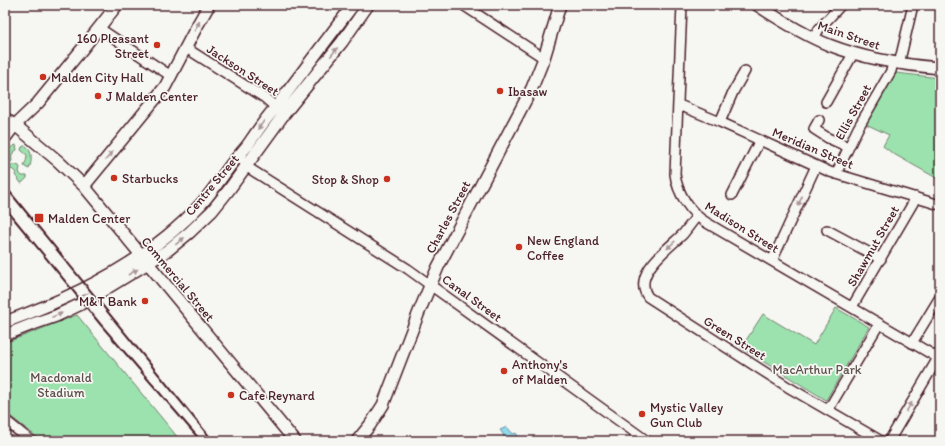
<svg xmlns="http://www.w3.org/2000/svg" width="945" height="446" viewBox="0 0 945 446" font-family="Itim,sans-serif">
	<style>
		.green { fill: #9ce2ae; stroke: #73806c }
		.water { fill: #8cdaea; stroke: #728f9e }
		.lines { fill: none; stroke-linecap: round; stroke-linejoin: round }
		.minor-casing { stroke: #4a1f2b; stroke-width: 12 }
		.major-casing { stroke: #4a1f2b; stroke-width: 14 }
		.minor { stroke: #f6f6f2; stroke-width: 9 }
		.major { stroke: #f6f6f2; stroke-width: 11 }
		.rail { stroke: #4a1f2b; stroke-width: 2 }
		.oneway { fill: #a99598 }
		.poi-dot { fill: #c8321e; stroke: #f6f6f2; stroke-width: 1.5 }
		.labels { text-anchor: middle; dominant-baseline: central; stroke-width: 3.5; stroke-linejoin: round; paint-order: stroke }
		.street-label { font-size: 13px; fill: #4a1f2b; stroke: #f6f6f2 }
		.poi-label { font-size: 13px; fill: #4a1f2b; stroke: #f6f6f2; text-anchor: start }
		.park-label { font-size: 13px; fill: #5e504c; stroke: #f6f6f2 }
	</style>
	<rect width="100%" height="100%" fill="#f6f6f2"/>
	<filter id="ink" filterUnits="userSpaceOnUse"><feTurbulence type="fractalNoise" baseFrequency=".025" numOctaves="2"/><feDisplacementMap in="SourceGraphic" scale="8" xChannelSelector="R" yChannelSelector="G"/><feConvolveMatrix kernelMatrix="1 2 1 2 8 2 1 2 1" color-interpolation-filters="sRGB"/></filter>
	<g filter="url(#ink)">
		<path class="green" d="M896 73 940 78V180L892 153 883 146 889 135 866 124Z
			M16 145 17 150C12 152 11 156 12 161L7 165 5 163C5 155 7 148 16 145Z
			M24 146H26C33 152 32 161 29 169L25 167 24 165C26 162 27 159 27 155L21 150 22 147Z
			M14 164 19 166 20 168 19 171 20 174 22 176H27V178L22 183H21L15 175 16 173 12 169 10 170 9 168Z
			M836 308 869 327 826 400 741 348 763 314 814 345Z
			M77 315 179 439 180 441H42L5 412V343Z"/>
		<path class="water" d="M507 427 513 434 516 433 521 441H505L503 434 500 430Z"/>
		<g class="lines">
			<g class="minor-casing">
				<path id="minor" d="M463 5 544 58
					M682 5 675 174C677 193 691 214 707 223L940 359
					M99 28 171 76
					M814 38 819 29 841 5
					M186 48 265 98 280 111
					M899 64 913 5
					M826 102 853 54
					M679 105 720 122 830 172 940 205
					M5 117 15 125
					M819 120 814 129 828 138 848 147
					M720 122 733 92 745 71
					M243 160 247 167 408 269 647 441
					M836 174 858 128 891 71 893 63
					M732 195 760 140
					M697 216C692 222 688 228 683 234 669 248 631 274 648 297L788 387 881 441
					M827 230 881 259
					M772 261 816 166
					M852 307 913 203 915 197
					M912 343 940 297
					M828 410 879 324
					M5 420 31 441
					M889 441 938 358"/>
			</g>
			<g class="major-casing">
				<path id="major" d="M757 5C780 20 804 35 829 45 865 59 902 65 940 68
					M38 103 83 48 117 5
					M15 125 58 161 84 186 295 441
					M5 138 15 125 36 105
					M84 186 165 87 197 26 209 5
					M5 322C75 297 151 259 201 204 213 191 222 176 233 162 238 157 242 152 247 146 256 133 265 119 276 107L353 5
					M5 335 33 324 56 316 79 305 148 263 168 250 190 232 212 211 228 191 284 114 342 42 368 5
					M357 441 370 425 383 405 419 312 438 267 532 88 544 58 560 5"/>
			</g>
			<use href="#minor" class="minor"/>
			<use href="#major" class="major"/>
			<path class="rail" d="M5 186 213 441
				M5 208 101 325 201 441"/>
		</g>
		<defs><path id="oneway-solid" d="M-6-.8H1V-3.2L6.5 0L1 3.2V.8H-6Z"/></defs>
		<g class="oneway">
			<use href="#oneway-solid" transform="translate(197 26) rotate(-62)"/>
			<use href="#oneway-solid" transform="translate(334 52) rotate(-52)"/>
			<use href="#oneway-solid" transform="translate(261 125) rotate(126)"/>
			<use href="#oneway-solid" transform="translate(109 156) rotate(-50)"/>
			<use href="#oneway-solid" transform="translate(800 201) rotate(115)"/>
			<use href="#oneway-solid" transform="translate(180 241) rotate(-39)"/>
			<use href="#oneway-solid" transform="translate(671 245) rotate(136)"/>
			<use href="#oneway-solid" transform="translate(133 272) rotate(-30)"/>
			<use href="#oneway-solid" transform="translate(57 315) rotate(-21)"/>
			<use href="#oneway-solid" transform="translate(909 407) rotate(-59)"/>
		</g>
	</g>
	<g class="poi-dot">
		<circle cx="157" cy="45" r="4"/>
		<circle cx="43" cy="77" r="4"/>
		<circle cx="500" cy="91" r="4"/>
		<circle cx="98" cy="96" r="4"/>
		<circle cx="114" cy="178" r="4"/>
		<circle cx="387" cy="179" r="4"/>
		<rect x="34" y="213" width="10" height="10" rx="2"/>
		<circle cx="519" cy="247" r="4"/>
		<circle cx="145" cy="301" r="4"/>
		<circle cx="504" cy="371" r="4"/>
		<circle cx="231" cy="395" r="4"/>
		<circle cx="642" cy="414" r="4"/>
	</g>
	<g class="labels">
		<g class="street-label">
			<text transform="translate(849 35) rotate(19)">Main Street</text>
			<text transform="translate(243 70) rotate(33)">Jackson Street</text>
			<text transform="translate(853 112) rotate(-61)">Ellis Street</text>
			<text transform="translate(813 148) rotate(23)">Meridian Street</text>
			<text transform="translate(212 185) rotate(-50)">Centre Street</text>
			<text transform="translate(448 217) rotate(-62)">Charles Street</text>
			<text transform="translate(742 227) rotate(32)">Madison Street</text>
			<text transform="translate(873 246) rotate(-60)">Shawmut Street</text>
			<text transform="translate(178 279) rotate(50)">Commercial Street</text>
			<text transform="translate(472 298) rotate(36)">Canal Street</text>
			<text transform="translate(735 338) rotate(32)">Green Street</text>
		</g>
		<g class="poi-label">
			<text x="149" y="38" text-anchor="end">160 Pleasant<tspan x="149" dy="15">Street</tspan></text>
			<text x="51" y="77">Malden City Hall</text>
			<text x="508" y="91">Ibasaw</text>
			<text x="106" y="96">J Malden Center</text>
			<text x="122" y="178">Starbucks</text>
			<text x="379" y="179" text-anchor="end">Stop &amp; Shop</text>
			<text x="48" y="218">Malden Center</text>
			<text x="527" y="240">New England<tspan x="527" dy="15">Coffee</tspan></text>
			<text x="137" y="301" text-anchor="end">M&amp;T Bank</text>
			<text x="512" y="364">Anthony's<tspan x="512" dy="15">of Malden</tspan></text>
			<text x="239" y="395">Cafe Reynard</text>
			<text x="650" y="407">Mystic Valley<tspan x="650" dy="15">Gun Club</tspan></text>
		</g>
		<g class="park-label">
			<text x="817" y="369">MacArthur Park</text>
			<text x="61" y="377">Macdonald<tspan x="61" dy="15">Stadium</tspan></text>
		</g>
	</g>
	<rect width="945" height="446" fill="none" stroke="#f6f6f2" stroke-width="20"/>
	<rect x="10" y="10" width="925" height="426" fill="none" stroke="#4a1f2b" stroke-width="1.5" filter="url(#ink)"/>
</svg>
